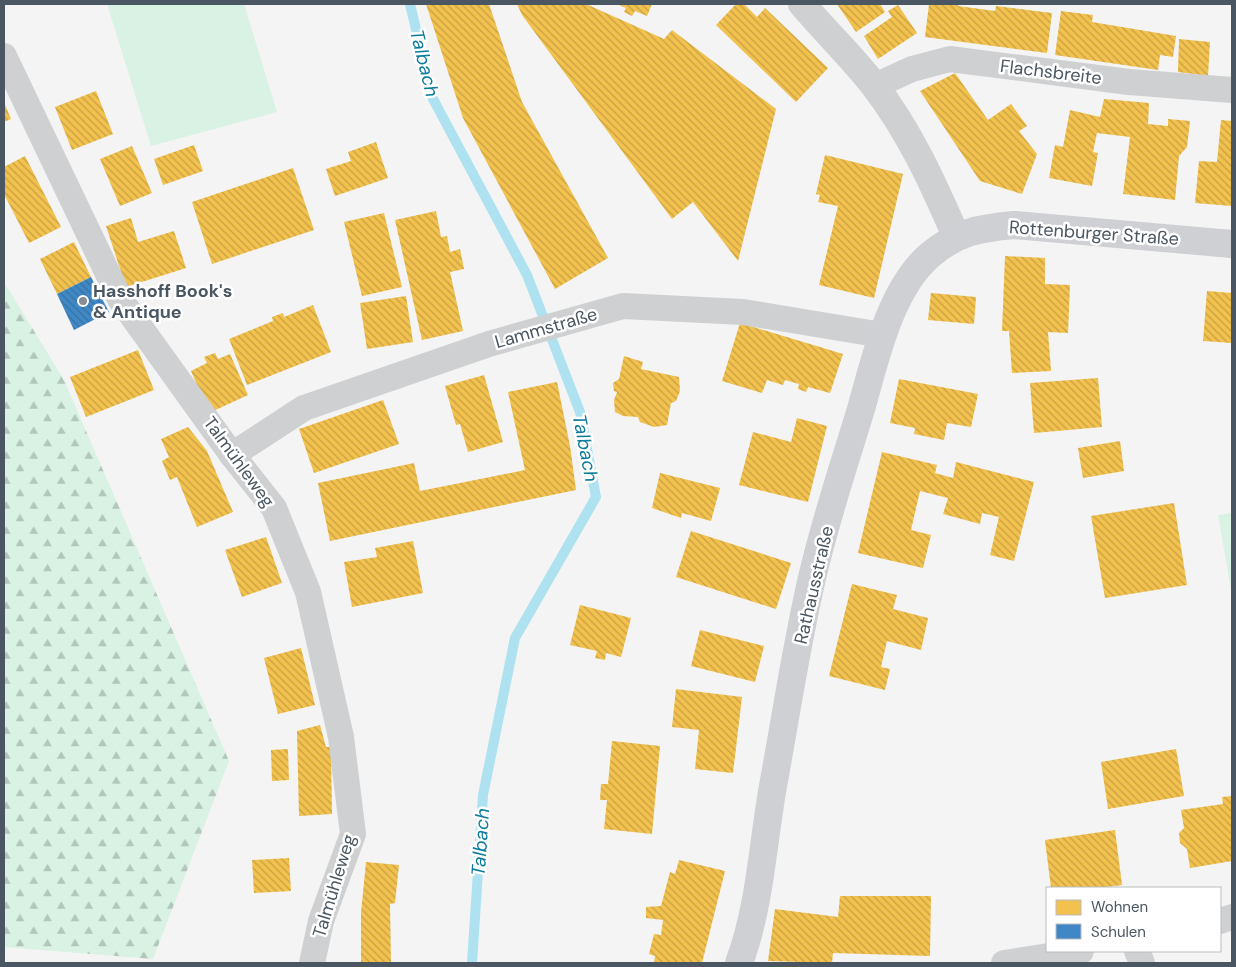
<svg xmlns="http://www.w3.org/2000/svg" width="1236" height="967" font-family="'DM Sans',sans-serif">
<defs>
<pattern id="forest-firs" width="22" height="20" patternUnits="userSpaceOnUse" patternTransform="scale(1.25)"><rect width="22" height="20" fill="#d9f2e3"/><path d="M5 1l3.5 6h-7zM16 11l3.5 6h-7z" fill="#b2c7bb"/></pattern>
<pattern id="homes-back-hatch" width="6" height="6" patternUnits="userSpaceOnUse" patternTransform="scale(1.25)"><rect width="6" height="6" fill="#f2c14e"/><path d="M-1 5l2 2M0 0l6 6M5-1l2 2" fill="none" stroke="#c6a044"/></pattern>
<pattern id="schools-back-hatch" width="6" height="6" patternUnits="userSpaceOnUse" patternTransform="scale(1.25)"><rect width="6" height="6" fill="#3f88c5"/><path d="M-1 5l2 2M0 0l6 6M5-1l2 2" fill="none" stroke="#3772a3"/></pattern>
</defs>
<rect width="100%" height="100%" fill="#f4f4f4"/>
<!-- grass -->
<g fill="#d9f2e3">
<path d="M107,4h137l33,108 -126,34z"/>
<path d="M1232,513v82l-14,-80z"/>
</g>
<!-- forest -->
<path fill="url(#forest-firs)" d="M4,282l60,98 165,381 -76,198 -149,-12z"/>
<!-- homes -->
<g fill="url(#homes-back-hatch)">
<path d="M426,4h63l33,98 86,156 -53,31 -92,-171z"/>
<path d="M517,4h69l78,35 8,-9 104,79 -38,152 -45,-59 -21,17 -150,-204z"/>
<path d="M617,4h35l-5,12 -12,-5 -3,5 -8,-4 2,-4z"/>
<path d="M736,4h8l13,13 8,-9 63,60 -32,34 -80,-77z"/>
<path d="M837,4h43l5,8 -29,20z"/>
<path d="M929,4h29v2l37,5 1,-5 56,7 -5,40 -122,-16z"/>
<path d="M898,5l19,28 -39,26 -14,-23 28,-19 -4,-6z"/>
<path d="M1061,11l32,4 -1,7 84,14 -3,21 -13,-2 -2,15 -103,-15z"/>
<path d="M1179,39l31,3 -2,34 -30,-4z"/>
<path d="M955,73l33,47 23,-16 16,22 -8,5 18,23 -15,40 -42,-13 -60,-90z"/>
<path d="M96,91l17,43 -41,16 -17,-43z"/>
<path d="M1104,99l45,4 -1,21 20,2v-7l22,2 -3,26 -8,9 -4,44 -52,-6 7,-57 -33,-4 -4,19 5,1 -6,33 -43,-8 6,-33 8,2 7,-37 30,7z"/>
<path d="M4,102l7,17 -7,3z"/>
<path d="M1221,120l11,1v85l-37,-3 4,-42 18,1z"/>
<path d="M376,142l12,36 -53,18 -9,-27 25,-8 -3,-9z"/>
<path d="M194,145l9,26 -40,14 -9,-26z"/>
<path d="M132,146l20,47 -32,13 -20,-47z"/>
<path d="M825,155l78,19 -29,124 -55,-13 19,-79 -20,-4 2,-7 -4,-1z"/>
<path d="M25,156l36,71 -32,16 -25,-49v-27z"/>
<path d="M293,168l21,62 -102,34 -20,-62z"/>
<path d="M436,211l5,26 6,-1 3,16 10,-3 4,20 -14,3 13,59 -41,9 -27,-120z"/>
<path d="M384,213l18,74 -40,9 -18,-74z"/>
<path d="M131,218l7,24 36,-11 12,37 -60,19 -20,-61z"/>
<path d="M74,242l17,35 -34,17 -17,-35z"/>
<path d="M1005,256l40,2v26l25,1 -2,48 -20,-1 3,39 -39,2 -3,-42h-7z"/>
<path d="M1207,291l25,2v50l-29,-2z"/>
<path d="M931,293l45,4 -2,27 -46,-4z"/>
<path d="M406,296l7,46 -46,7 -7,-46z"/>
<path d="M313,305l18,47 -84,33 -18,-46 44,-18 -1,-4 11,-4 1,4z"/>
<path d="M740,323l103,31 -13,39 -22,-6 -2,5 -8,-3 1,-5 -14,-4 -2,5 -16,-5 -5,13 -40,-12z"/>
<path d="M138,350l16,40 -68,27 -16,-40z"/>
<path d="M215,353l3,6 12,-5 18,41 -39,18 -18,-42 16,-8 -3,-6z"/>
<path d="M624,356l19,6 -2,7 38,8 1,14 -4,10 -5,2 -4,22 -13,2 -14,-5 -2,-5 -15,-1 -8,-4 -1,-12 3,-8 -3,-1 -1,-8 6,-4z"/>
<path d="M484,375l19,67 -35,10 -8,-28 -4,1 -11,-39z"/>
<path d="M1098,378l4,49 -68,6 -4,-50z"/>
<path d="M899,379l79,15 -7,33 -24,-4 -3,17 -30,-6 1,-6 -25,-5z"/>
<path d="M557,382l13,64 6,44 -246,51 -12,-58 96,-20 6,28 105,-21 -17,-78z"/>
<path d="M383,400l16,44 -85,29 -15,-44z"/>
<path d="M797,418l30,8 -19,76 -69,-17 14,-53 38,10z"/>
<path d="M188,427l19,24 26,61 -36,15 -20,-50 -7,3 -8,-19 7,-4 -8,-18z"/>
<path d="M1120,441l4,30 -41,7 -5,-30z"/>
<path d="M882,452l55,13 -2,8 18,5 3,-16 78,20 -20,79 -24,-6 9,-38 -17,-4 -2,11 -37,-10 5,-16 -28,-7 -9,39 20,5 -8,33 -65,-15z"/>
<path d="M660,473l60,15 -9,33 -29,-8 -1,5 -29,-10z"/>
<path d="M1174,503l13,82 -82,13 -14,-82z"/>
<path d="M691,531l100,32 -15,46 -100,-32z"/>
<path d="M266,537l16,46 -40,14 -17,-47z"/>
<path d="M413,541l10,52 -71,14 -8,-45 33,-5 -2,-9z"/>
<path d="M852,584l45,11 -4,14 35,9 -7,32 -34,-9 -6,26 9,2 -5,21 -56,-14z"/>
<path d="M580,605l51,13 -10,39 -15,-4 -1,7 -10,-2 2,-7 -27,-6z"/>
<path d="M700,630l64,16 -9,36 -64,-16z"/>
<path d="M301,648l14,57 -37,9 -14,-56z"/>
<path d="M676,689l66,8 -9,76 -38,-4 4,-39 -27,-3z"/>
<path d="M320,725l6,22h5l1,67 -33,2 -2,-85z"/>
<path d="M612,741l48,5 -8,88 -48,-5 3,-29h-7l1,-16h7z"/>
<path d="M288,749l1,31 -17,1 -1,-31z"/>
<path d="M1176,749l8,47 -76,13 -7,-47z"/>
<path d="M1232,796v65l-42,7 -3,-19 -7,-6 -1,-10 5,-5 -3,-18 42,-6 -1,-7z"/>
<path d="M1115,830l7,55 -23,3h-48l-6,-48z"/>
<path d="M289,858l2,33 -37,2 -2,-33z"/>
<path d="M679,860l46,11 -23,92h-48l1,-7 -6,-2 5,-20 7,1 2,-15 -17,-2v-11l15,-1 9,-34 5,2z"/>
<path d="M366,862l33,3 -4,38 -5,1 1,59h-30v-50z"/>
<path d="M840,896h91l-1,60 -97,-3 -1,10 -64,-2 7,-52 63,8z"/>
</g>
<!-- schools -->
<path fill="url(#schools-back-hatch)" d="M91,277l18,35 -35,18 -17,-36z"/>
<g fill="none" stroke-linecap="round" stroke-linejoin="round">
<!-- stream -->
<path stroke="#aee2f0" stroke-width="10" d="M410,4l22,93 95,178 53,137 16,85 -81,141 -32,157 -11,168"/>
<!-- minor -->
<g stroke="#ced0d2" stroke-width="26">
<path d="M4,56l116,243 112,156 42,53 34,84 33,145 12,97 -32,87 -9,42"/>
<path d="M875,86l37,-17 38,-10 179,23 103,8"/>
<path d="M232,455l72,-47 185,-64 134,-38 120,6 139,23"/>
<path d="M1220,921l12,-4"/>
<path d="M1137,951l5,12"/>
<path d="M1004,963l77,-12"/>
</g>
<!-- tertiary -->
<path stroke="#ced0d2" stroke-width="28" d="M802,4c23,27 49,52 71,80 36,46 60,99 83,152"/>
<!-- secondary -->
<path stroke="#ced0d4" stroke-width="28" d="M739,963c22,-58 24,-127 36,-188 12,-66 22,-133 37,-197 13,-57 32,-113 49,-169 14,-49 29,-120 69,-154 27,-23 50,-27 84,-30l218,19"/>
</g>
<!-- markers -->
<circle fill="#868d94" stroke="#fff" stroke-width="2" cx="83" cy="301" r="5"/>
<g text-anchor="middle" stroke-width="5" stroke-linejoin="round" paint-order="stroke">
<!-- street labels -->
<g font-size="18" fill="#4a5661" stroke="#fff">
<text transform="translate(1051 72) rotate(7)" y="6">Flachsbreite</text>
<text transform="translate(1094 233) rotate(4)" y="6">Rottenburger Straße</text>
<text transform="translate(546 328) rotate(-16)" y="6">Lammstraße</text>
<text transform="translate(239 462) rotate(54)" y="6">Talmühleweg</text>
<text transform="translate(814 585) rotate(-77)" y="6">Rathausstraße</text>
<text transform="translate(334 886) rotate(-73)" y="6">Talmühleweg</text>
</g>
<!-- poi labels -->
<g font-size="18" font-weight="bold" fill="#4a5661" stroke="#fff" text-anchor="start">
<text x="93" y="297">Hasshoff Book's<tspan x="93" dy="21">&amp; Antique</tspan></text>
</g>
<!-- water labels -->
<g font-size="19" font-style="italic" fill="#0c7c9b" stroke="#fff">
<text transform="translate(425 63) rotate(76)" y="7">Talbach</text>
<text transform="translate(586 448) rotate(79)" y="7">Talbach</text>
<text transform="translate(480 842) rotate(-86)" y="7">Talbach</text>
</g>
</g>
<!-- border -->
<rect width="1236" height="967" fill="none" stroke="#4a5661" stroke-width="10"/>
<!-- legend -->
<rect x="1046" y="887" width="175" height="65" fill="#ffffff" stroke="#b7bbc0"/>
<rect x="1056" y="900" width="25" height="15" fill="#f2c14e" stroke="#b7bbc0"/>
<text x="1091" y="912" font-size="15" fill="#4a5661">Wohnen</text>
<rect x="1056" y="924" width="25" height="15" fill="#3f88c5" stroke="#b7bbc0"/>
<text x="1091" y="937" font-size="15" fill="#4a5661">Schulen</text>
</svg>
